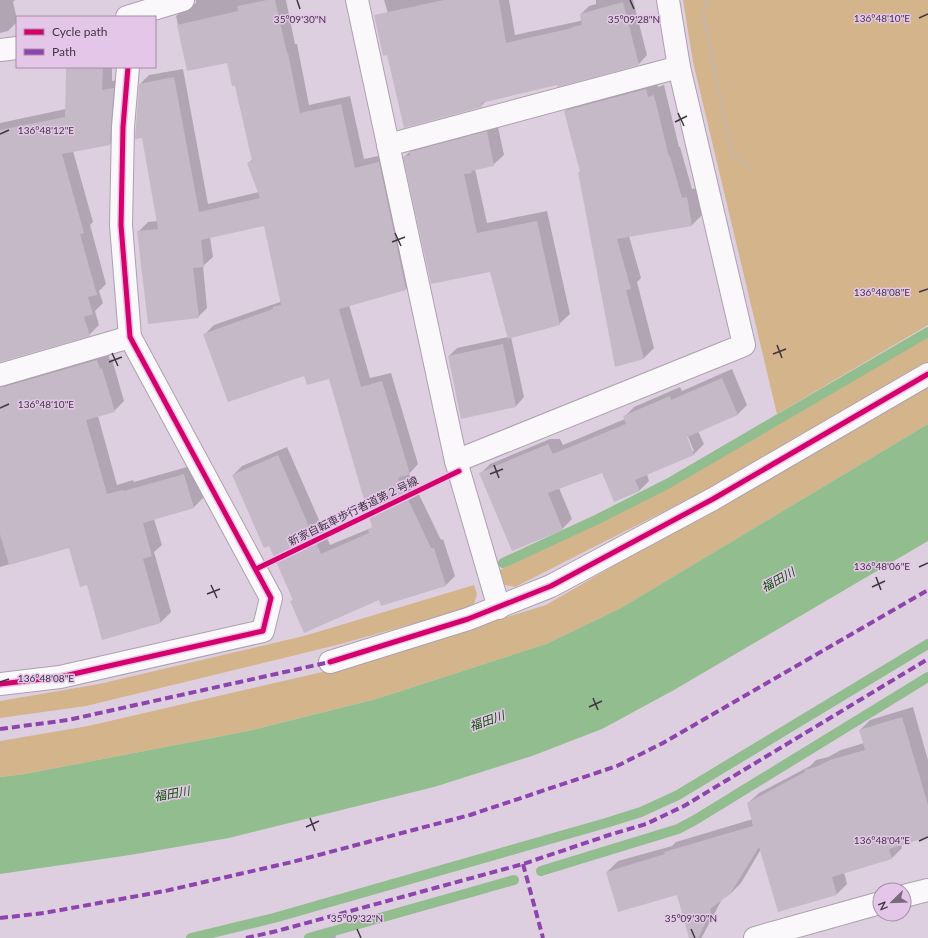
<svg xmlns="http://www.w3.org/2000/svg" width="928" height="938" font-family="Lato,'Noto Sans JP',sans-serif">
<rect width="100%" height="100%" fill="#decfe0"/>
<!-- green -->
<g fill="#d4b48a">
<path d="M683,0h245v325l-151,89 -84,-352z"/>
<path d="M928,336v27l-196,114 -217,110 -10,-2 -5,-15 170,-83z"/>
<path d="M928,383v41l-307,184 -75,36 -170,55 -128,32 -223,43 -25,3v-36l88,-15 256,-59 202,-62z"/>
<path d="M474,585l3,9 -4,13 -136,38 -251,61 -86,12v-17l99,-17 205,-48z"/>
</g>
<!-- water -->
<path fill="#92be8f" d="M928,424v117l-254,149 -72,39 -70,27 -98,31 -205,51 -99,17 -130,19v-97l25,-3 223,-43 128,-32 170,-55 75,-36z"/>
<!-- shadow -->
<g fill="#0003" fill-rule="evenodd">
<path d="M0,0h15l-2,2 4,17v3l-9,9 -8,2z"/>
<path d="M196,0h90l9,44h2l12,61 41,-9 14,63 24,-5 27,126 -9,9 -57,16 21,73 21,-5 27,91 -9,10 32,66 2,-1 12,37 -10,10 -65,13 -87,1 -23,-56 -37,-69 9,-9 45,-19 43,98 41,-17 2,-2 -43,-149 -25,-3 -100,-40 9,-9 66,-23 1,-2 -16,-75 -55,12 3,20 -10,9 4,42 -9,9 -59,-86 9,-9 10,-1 -18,-137 9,-9 34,-6 25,135 51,-12 -11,-29 5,-4 -18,-75 -7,-23 -40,9 -12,-54 9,-9 11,-4z"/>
<path d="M384,0h125l6,35 65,-14 2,-2 -1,-5 8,-8 7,-2v-4h37l14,55 -8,9 -81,21v-1l-71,16 -6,6 -82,-56z"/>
<path d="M67,67h45v14l11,-2 -3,54 -10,11 -37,7 20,71 -3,3 16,59 -7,7 4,12 -8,8 4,14 -10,10 -89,26v-238l66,-14z"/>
<path d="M656,79l2,8 6,-2 15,62h1l12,42 5,-1 5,27 -10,10 -63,11 12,42 -4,4 17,66 -10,10 -28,7 -37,-192 2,-2 -16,-60 10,-10z"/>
<path d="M497,122l7,33 -11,10 -18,4 12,54 60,-12 23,103 -11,10 -48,13 13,60 -8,9 -67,-50 8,-8 51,-11 -17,-66 -87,-114 11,-10z"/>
<path d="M107,350l3,10 2,-1 12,42 -10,10 -16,5 19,69 16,-5 1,2 60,-17 10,32 -11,11 -39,11 8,26 -8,7 17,60 -10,10 -58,16 -15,-55 -19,-36 -69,20v-195z"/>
<path d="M732,369l15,36 -10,10 -39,16 6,13 -10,10 -47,20 2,7 -10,10 -36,-19 -44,16 13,31 -10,10 -82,-55 10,-10 60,-25h10l3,6 62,-26 -1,-2 10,-10 46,-20 2,4zM686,432l8,19h-3l-7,-18z"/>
<path d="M913,707l15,53v76l-27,8 1,4 -10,10 -48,14 3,12 -10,10 -76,-45 -20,34 -11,11 -9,6v1l-19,36 -1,1h-11l-13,-44 -70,-22 11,-11 54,-15 4,-4 77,-23 -5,-16 11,-10 51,-27 6,-6 12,-3 13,-7 23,-7 -4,-13 10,-10z"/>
<path d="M335,935l1,3h-10z"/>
</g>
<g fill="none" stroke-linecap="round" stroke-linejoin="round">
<!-- stream -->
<g stroke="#92be8f" stroke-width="10">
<path d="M503,563l95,-44 71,-36 259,-151"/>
<path d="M541,871l137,-42 17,-9 233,-143"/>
<path d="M191,938l83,-20 332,-95 35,-11 37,-17 250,-151"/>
<path d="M309,938l205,-58"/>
</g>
</g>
<!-- building -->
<g fill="#c6b9c7">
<path d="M267,0h8l12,53h1l12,60 41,-9 14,64 24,-6 27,128 -67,19 22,78 21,-6 28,93 -12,4 33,70h3l12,38 -65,20 -2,-6 -75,33 -14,-32 3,-1 -24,-54 -5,2 -32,-73 46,-20 43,99 48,-21 -1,-3 4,-3 -43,-148 -22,6 -3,-9 -76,26 -25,-68 70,-25v-2l8,-2 -17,-79 -63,14 3,27 -11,1 6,50 -51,6 -11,-93 21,-2 -16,-91 -7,1 4,-55 35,-7 25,135 61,-14 -13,-35 5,-2 -17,-75h-3l-5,-23 -40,8 -10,-46 61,-14 -1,-5z"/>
<path d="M444,0h55l7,43 66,-15v-1l10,-2 -2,-11 43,-12 16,63 -81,22 -1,-2 -76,18 1,4 -78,21 -17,-73 -4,1 -9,-41z"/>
<path d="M66,67h37l-1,23 12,-2 -3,38 -1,19 -48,9 22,79 -4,1 17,61 -9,2 5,17 -9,3 6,19 -90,26v-232l65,-13z"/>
<path d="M646,89l2,8 6,-2 15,62 1,-1 12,42 5,-1 5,29 -75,13 14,50 -5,1 18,69 -29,8 -37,-195h2l-16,-61z"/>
<path d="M487,131l7,35 -23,5 1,2 -8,1 13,59 60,-12 23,104 -52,14 -18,-67 -59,12 -28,-127 7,-2 -1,-3z"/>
<path d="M503,344l13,63 -55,12 -13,-63z"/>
<path d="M97,360l3,9 2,-1 13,44 -29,8 21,74 16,-4 1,1 60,-17 10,34 -51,15 9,33 -9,3 18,64 -59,17 -15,-55 -7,2 -11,-39 -60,17 -9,-31v-147h4z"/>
<path d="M722,378l16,37 -51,22 7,18 -59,25 5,11 -26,11 -12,-29 -54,20 15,37 -51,21 -33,-78 69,-29 5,10 73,-30 -3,-8 47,-20 1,4z"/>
<path d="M902,717l26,88v32l-39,12 3,10 -60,18 5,18 -59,17 -19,-65 -29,47 -20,15 1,3 -13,26h-9l-12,-43 -59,17 -12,-40 59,-18 -1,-2 89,-26 -6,-23 58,-31 -1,-2 12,-3 14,-7 35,-10 -6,-20z"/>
</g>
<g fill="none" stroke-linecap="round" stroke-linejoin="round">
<defs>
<g id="street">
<path d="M357,0l99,461 43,147"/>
<path d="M127,17l56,-17"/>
<path d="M0,50l17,-2"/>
<path d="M388,145l291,-78"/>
<path d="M0,375l130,-38"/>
<path d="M456,461l288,-116 -65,-278 -11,-67"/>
<path d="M330,662l138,-43 83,-33 162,-87 215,-125"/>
<path d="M0,684l60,-7 203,-46 8,-33 -141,-261 -9,-112 2,-98 5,-60"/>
</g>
<g id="secondary">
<path d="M904,896l24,-6"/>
<path d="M755,938l125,-35"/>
</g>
</defs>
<!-- street casing -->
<use href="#street" stroke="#aca1ae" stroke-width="24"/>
<!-- secondary casing -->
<use href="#secondary" stroke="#aca1ae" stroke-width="24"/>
<!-- path -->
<g stroke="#bdb7be" stroke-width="2.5" stroke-dasharray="3 3" stroke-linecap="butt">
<path d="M709,0l-6,13 29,141 19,14"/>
<path d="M281,557l153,-73"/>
</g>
<!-- street -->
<use href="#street" stroke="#faf8fa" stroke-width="22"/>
<!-- secondary -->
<use href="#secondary" stroke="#faf8fa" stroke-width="22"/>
<!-- quiet -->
<g stroke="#8e44ad" stroke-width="4" stroke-dasharray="8 4" stroke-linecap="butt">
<path d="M0,729l68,-9 262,-58"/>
<path d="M523,864l20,74"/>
<path d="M0,918l44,-5 121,-22 127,-29 178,-47 147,-49 46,-23 265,-153"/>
<path d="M246,938l31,-7 246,-67 86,-29 37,-11 38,-18 244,-147"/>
</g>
<defs>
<g id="cycleway">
<path d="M256,569l203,-98"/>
<path d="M330,662l138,-43 83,-33 162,-87 215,-125"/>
<path d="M0,684l60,-7 203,-46 8,-33 -141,-261 -9,-112 2,-98 5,-60"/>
</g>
</defs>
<!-- cycleway casing -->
<use href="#cycleway" stroke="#e4c7e8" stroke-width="8"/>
<!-- cycleway -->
<use href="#cycleway" stroke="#d6006c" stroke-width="5"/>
</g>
<!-- ticks -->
<path fill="none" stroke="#413543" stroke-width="1.5" d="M297,0l3,9M630,0l4,9M919,18l9,-4M678,113l6,13M675,122l12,-6M0,134l9,-4M395,233l6,13M392,242l13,-5M919,292l9,-3M777,345l5,13M112,353l6,13M773,354l13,-5M109,362l13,-5M0,408l9,-4M494,465l5,13M490,474l13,-5M919,567l9,-4M876,577l5,13M211,585l6,13M872,587l13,-6M207,594l13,-5M0,682l9,-3M593,698l5,12M589,707l13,-6M310,818l5,13M306,827l13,-6M919,841l9,-4M357,929l4,9M691,929l4,9"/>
<g text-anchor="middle" stroke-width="3" stroke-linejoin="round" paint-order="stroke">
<!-- street labels -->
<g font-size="11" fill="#413543" stroke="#e4c7e8">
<text transform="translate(353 511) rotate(-26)" y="4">新家自転車歩行者道第２号線</text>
</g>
<!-- water labels -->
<g font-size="12" font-style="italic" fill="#095205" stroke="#e4c7e8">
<text transform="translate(778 580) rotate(-29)" y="4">福田川</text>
<text transform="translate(487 721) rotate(-19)" y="4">福田川</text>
<text transform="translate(172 794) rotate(-10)" y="4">福田川</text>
</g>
</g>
<g font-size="10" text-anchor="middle" fill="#413543" stroke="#e4c7e8" stroke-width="3" stroke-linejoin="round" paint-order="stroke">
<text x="882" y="22">136°48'10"E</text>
<text x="300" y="23">35°09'30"N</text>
<text x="634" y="23">35°09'28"N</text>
<text x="46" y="134">136°48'12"E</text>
<text x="882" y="296">136°48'08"E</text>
<text x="46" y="408">136°48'10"E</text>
<text x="882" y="570">136°48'06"E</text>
<text x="46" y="682">136°48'08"E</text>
<text x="882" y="844">136°48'04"E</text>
<text x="357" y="922">35°09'32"N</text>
<text x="691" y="922">35°09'30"N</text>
</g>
<!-- legend -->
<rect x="16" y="16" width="140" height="52" fill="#e4c7e8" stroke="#a38da6"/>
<rect x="24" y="29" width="20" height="6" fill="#d6006c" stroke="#a38da6"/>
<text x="52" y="36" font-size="12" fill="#413543">Cycle path</text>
<rect x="24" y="49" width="20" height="6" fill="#8e44ad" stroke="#a38da6"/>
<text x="52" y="56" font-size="12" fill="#413543">Path</text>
<!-- north arrow -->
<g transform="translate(892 902) rotate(247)"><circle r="19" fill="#e4c7e8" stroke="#a38da6"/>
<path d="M0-3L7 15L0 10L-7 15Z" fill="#786b7a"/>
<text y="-6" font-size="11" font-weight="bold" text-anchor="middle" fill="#413543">N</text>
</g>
</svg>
